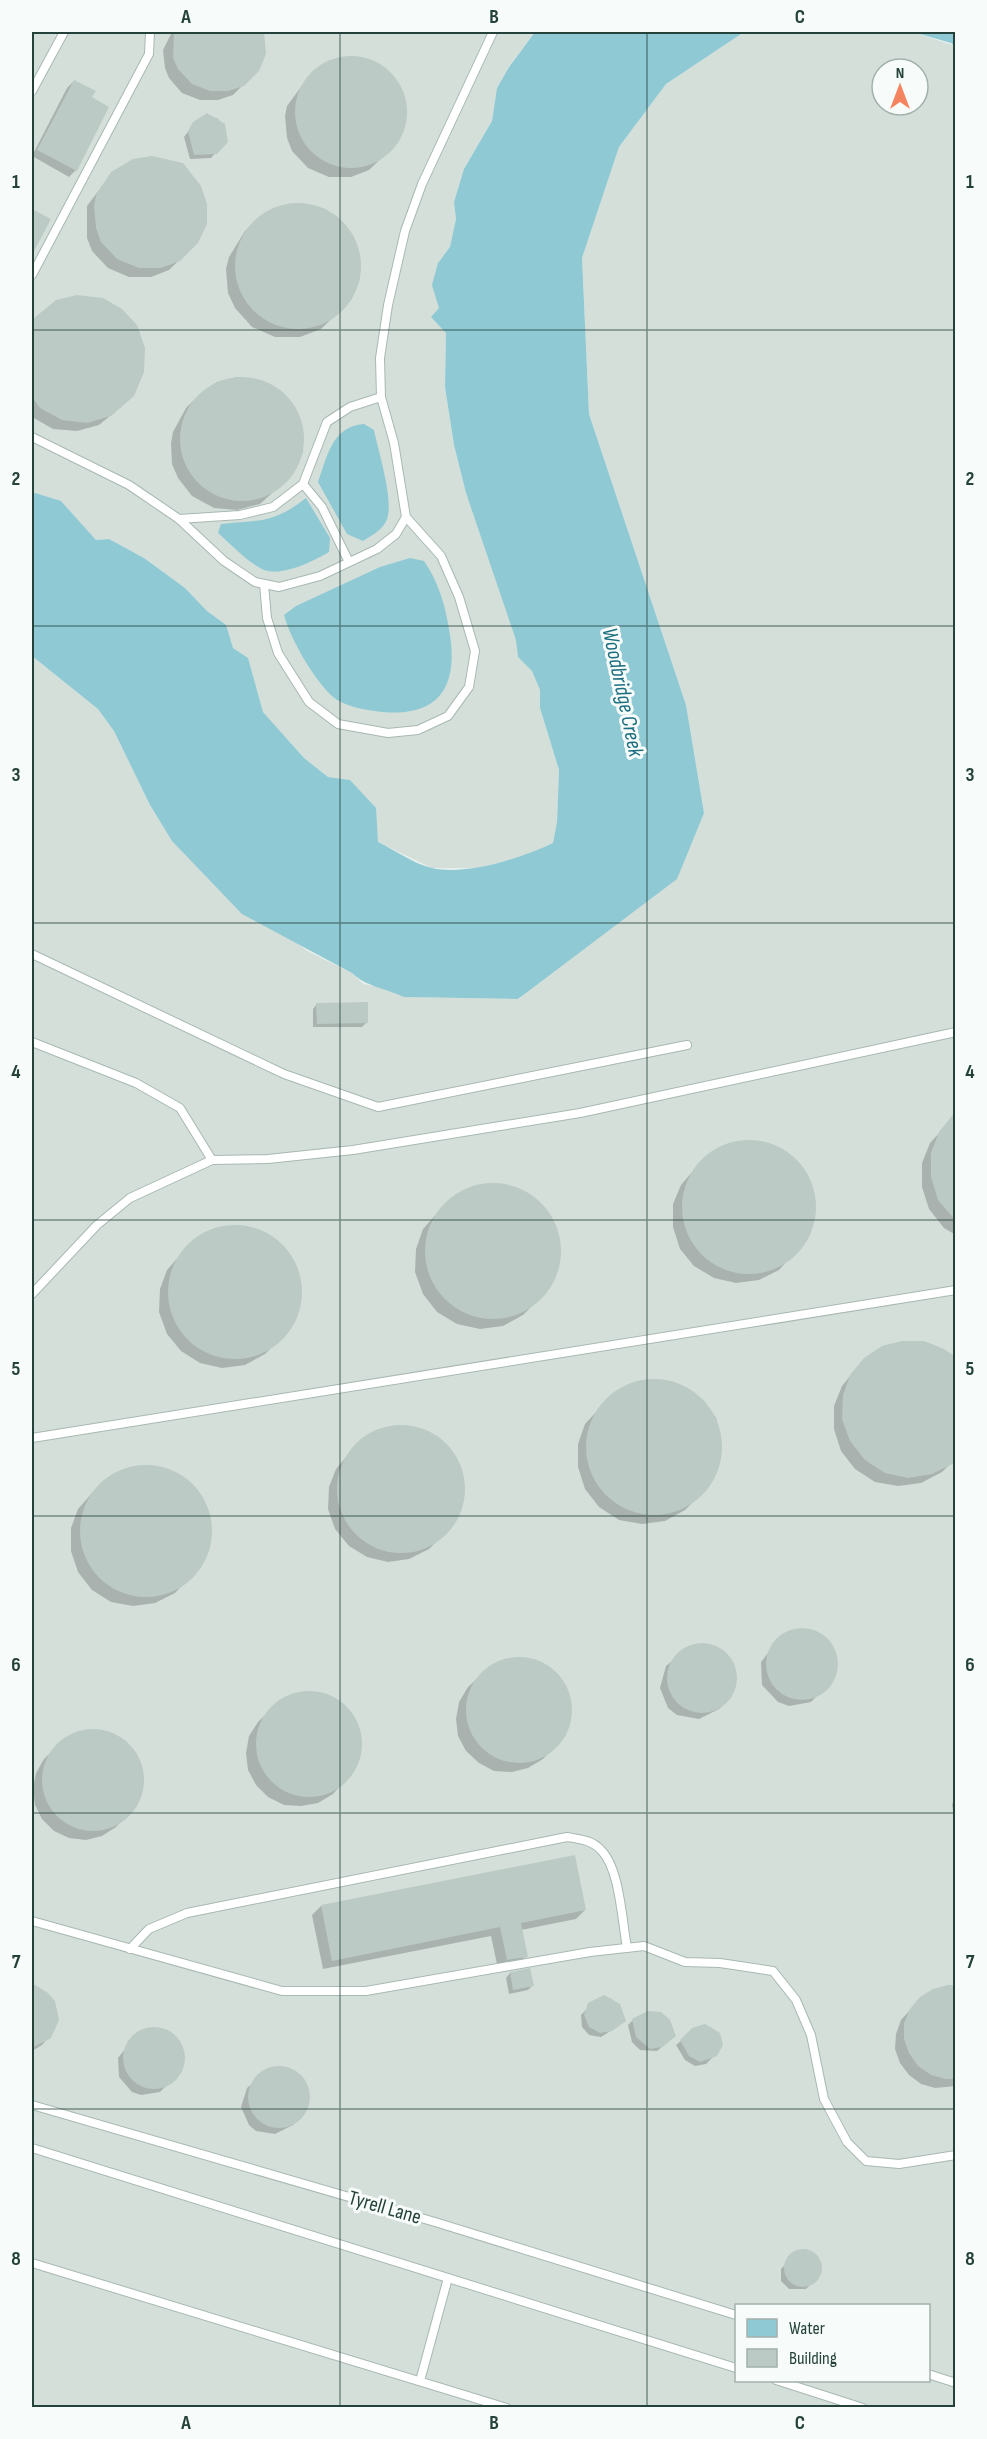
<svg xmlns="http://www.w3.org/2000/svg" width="987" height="2439" font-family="'Sofia Sans Condensed',sans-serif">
<rect width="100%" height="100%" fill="#e6efeb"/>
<!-- built -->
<g fill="#d4dfda" fill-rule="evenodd">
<path d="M34,32h501l-26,34 -12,22 -5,33 -28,48 -10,33 2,17 -6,29 -12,15 1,45 7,25 -1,54 9,58 12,48 51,147 1,17 14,14 8,19v18l19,62 -2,52 -4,21 -24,12 -51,13h-46l-54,-26 -3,-34 -25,-28 -22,-3 -24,-19 -41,-46 -15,-53 -15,-11 -8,-23 -18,-14 -22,-23 -41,-30 -35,-19 -13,1 -35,-39 -29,-9v-456z"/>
<path d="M744,32h169l42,14v2361h-923v-1751l66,53 16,22 36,74 22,36 135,110 45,22 11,11 26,5 15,8 115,2 185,-186 -18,-108 -97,-291 -7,-156 37,-111 47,-63zM882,69h36v36h-36zM736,2306h192v74h-192z"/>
</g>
<!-- water -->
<g fill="#8ec9d4">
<path d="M535,32h209l-78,52 -47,63 -37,111 7,156 97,291 18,108 -27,66 -159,120 -114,-2c-19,-9 -37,-10 -52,-24l-110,-59 -70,-73 -22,-36 -36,-74 -16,-22 -66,-53v-164l29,9 35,39 13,-1 35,19 41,30 22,23 19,14 7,23 15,10 15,54 41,46 24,19 22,3 26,28 2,34c17,8 36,22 54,26 35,8 89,-10 121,-25l4,-21 2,-52 -19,-62v-18l-8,-19 -14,-14 -2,-17 -50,-147 -12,-48 -9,-58 1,-54 -15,-16 8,-9 -7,-23 6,-22 12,-16 6,-28 -2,-17 10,-33 28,-48 5,-33 12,-21z"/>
<path d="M913,32h42v14l-4,-3z"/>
<path d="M364,424l10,6c4,21 20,69 13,89 -3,10 -16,17 -24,22l-16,-7 -29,-52c9,-25 14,-56 46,-58z"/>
<path d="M306,498l24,40 -1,14c-15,9 -49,26 -67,17 -16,-8 -31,-25 -44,-36l3,-9c38,-4 52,0 85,-26z"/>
<path d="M410,558l14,3c14,20 21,43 25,68 11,59 -11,91 -74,82 -14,-2 -32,-5 -43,-15 -19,-18 -41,-56 -48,-81l12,-9 84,-39z"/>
</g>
<!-- shadow -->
<g fill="#0003">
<path d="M172,32h91l2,22 -7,16 -25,25 -15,5h-18l-18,-7 -13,-15 -4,-10 -2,-18z"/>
<path d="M352,57l22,5 15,10 11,14 6,18 -1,19 -8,20 -28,27 -18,7h-22l-21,-9 -16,-17 -5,-13 -2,-22 2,-10 25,-34 21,-12z"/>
<path d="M74,81l16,17 -14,72 -7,7 -37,-21 35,-68z"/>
<path d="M208,115l10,4 8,12v10l-15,17 -21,1 -6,-22 10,-13z"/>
<path d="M112,173l85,70 -28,27 -18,7h-22l-21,-9 -16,-17 -5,-13v-32z"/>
<path d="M301,204l24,5 16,12 12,15 7,20v22l-9,22 -30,29 -21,8h-25l-23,-10 -17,-19 -7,-15 -2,-24 3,-12 16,-26 10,-10 24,-14z"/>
<path d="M32,211l17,9 -17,32z"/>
<path d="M56,301l66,105 -23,19 -22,6 -24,-2 -21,-12v-97z"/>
<path d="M238,377l25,4 18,10 14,16 8,22v23l-11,23 -32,29 -23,6 -23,-2 -22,-12 -14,-18 -6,-14 -1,-21 2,-11 13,-24 10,-10 21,-16z"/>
<path d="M317,1004l50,18 -5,5h-49v-18z"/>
<path d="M32,1114l1,10 -1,12z"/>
<path d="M956,1115v120l-12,-7 -15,-19 -7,-22v-24l8,-20z"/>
<path d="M741,1141l21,1 19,7 16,13 12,17 6,20 -1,22 -9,21 -16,17 -10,11 -20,10 -23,3 -22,-5 -20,-12 -14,-17 -7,-22v-23l8,-19 23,-27 17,-11z"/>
<path d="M484,1185h21l20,8 17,12 12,18 5,20 -1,23 -9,21 -16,18 -10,10 -20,11 -23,3 -23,-5 -20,-12 -14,-18 -8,-22 1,-23 7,-20 24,-27 17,-12z"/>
<path d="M227,1227h21l19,8 16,12 12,17 5,20 -1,23 -8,20 -16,17 -10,10 -20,11 -23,3 -22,-5 -19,-12 -14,-17 -8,-22 1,-23 7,-19 23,-26 17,-11z"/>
<path d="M855,1370l101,88 -14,14 -21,11 -23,3 -23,-4 -20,-13 -14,-18 -7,-22v-23l8,-20z"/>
<path d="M646,1380l21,1 20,7 17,13 12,17 5,21 -1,23 -9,21 -16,17 -10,10 -20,11 -23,3 -23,-4 -20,-13 -14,-18 -7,-22v-23l7,-20 24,-26 17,-12z"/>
<path d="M393,1427h20l18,7 16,12 11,16 5,19 -1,22 -8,20 -15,16 -10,10 -20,10 -21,3 -21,-5 -18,-11 -14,-17 -7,-20 1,-22 7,-18 22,-26 16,-11z"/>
<path d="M138,1466l20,1 20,7 16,12 11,17 6,20 -1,22 -9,21 -26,27 -20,10 -22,3 -22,-4 -19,-12 -14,-18 -7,-21v-23l7,-19 23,-26 17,-11z"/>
<path d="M804,1629l11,2 17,15 4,10 -2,22 -23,24 -22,4 -11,-4 -16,-17 -1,-23 21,-26z"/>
<path d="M692,1645l22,1 10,5 11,19 -2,22 -7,9 -7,8 -20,10 -22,-4 -9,-7 -8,-20 6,-22z"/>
<path d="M524,1658l17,4 14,10 11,14 5,16v17l-6,17 -22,23 -15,9 -16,4 -18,-1 -15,-8 -13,-12 -8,-15 -2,-17 3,-17 9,-15 23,-21 16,-7z"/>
<path d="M314,1692l16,5 15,9 10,14 5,16v18l-6,16 -21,24 -15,9 -17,3 -17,-1 -16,-8 -12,-12 -8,-15 -2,-17 3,-17 9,-14 23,-22 16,-7z"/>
<path d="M98,1730l16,4 14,10 9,13 6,16 -1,16 -5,15 -21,23 -14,9 -16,4 -17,-2 -15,-7 -12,-12 -7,-14 -2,-16 3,-16 8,-14 23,-22 15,-6z"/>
<path d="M956,1791v33l-4,-19z"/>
<path d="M321,1906l264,4 -9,9 -55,11 5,26 -9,9 -19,4 -7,-33 -168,33 -11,-54z"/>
<path d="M529,1970l3,16 -4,4 -19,4 -3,-16 4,-5z"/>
<path d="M956,1987v99l-21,2 -14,-4 -12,-9 -9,-12 -5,-14 1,-15 5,-14 20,-22z"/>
<path d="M32,1989l15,5 10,16 -2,19 -13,16 -10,6z"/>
<path d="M598,1998h12l9,7 1,20 -19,12 -12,-2 -7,-8 -1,-12z"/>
<path d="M632,2021l38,19 -13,11 -17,-1 -8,-8 -4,-17z"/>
<path d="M699,2026l11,1 9,7v17l-13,13 -11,2 -10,-6 -9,-15z"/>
<path d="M156,2028l18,8 6,7 4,18 -3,10 -21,21 -19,3 -9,-3 -13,-15 -1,-19 19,-24z"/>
<path d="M270,2069h20l8,5 10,17v9l-8,18 -7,7 -18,9 -19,-3 -7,-6 -8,-18 6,-19z"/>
<path d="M798,2251l11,1 9,7 1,17 -13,13h-17l-8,-8v-12z"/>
</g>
<!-- building -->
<g fill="#bbcac4">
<path d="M174,32h90l2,22 -7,17 -15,15 -16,5h-18l-18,-7 -14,-15 -5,-11z"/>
<circle cx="351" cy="112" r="56"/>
<path d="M74,80l22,11 -4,6 17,10 -32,64 -40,-21z"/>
<path d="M207,113l18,11 3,18 -11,12 -23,1 -6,-24 5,-9z"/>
<path d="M152,156l31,7 18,23 6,18v20l-9,19 -18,18 -19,7h-22l-22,-9 -16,-17 -5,-14 -2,-22 2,-11 15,-23 22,-13z"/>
<circle cx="298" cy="266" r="63"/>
<path d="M32,209l19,10 -19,36z"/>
<path d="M77,295l26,3 19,11 15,16 8,23 -1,24 -10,24 -23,20 -24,7 -25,-3 -22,-12 -8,-11v-77l24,-20z"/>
<circle cx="242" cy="439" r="62"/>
<path d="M368,1002v21l-51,1 -1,-21z"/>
<path d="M956,1111v110l-18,-21 -7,-23v-24l8,-21z"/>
<circle cx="749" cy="1207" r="67"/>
<circle cx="493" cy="1251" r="68"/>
<circle cx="235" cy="1292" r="67"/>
<path d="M902,1341h22l20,8 12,8v105l-24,12 -24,4 -23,-5 -20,-13 -15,-19 -8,-22 1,-24 7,-20 14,-17 18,-12z"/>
<circle cx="654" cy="1447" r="68"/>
<circle cx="401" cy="1489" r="64"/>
<circle cx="146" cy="1531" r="66"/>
<circle cx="802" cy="1664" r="36"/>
<circle cx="702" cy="1678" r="35"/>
<circle cx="519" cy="1710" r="53"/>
<circle cx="309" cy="1744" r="53"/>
<circle cx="93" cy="1780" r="51"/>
<path d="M575,1855l11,55 -65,13 7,34 -21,3 -7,-33 -168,34 -11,-56z"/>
<path d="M530,1968l4,18 -21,4 -3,-18z"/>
<path d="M32,1983l16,10 7,8 4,19 -8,18 -19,10z"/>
<path d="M948,1985h8v94h-10l-15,-4 -13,-9 -9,-13 -5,-14v-16l6,-14 10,-12 13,-8z"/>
<path d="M604,1995l16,9 6,17 -14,10 -12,2 -11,-6 -5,-12 4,-12z"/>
<path d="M648,2011l13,1 9,8 6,16 -14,11 -12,2 -14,-12 -4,-18z"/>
<path d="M705,2024l15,9 3,12 -6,11 -17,6 -11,-6 -9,-16 12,-12z"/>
<circle cx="154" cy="2058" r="31"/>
<circle cx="279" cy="2097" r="31"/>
<circle cx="803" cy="2268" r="19"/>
</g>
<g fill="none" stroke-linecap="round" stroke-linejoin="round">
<defs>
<g id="lane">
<path d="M32,91l32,-59"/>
<path d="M32,275l117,-221 1,-22"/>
<path d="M32,437l97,48 50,34 45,42 31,21 24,5 41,-11 57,-27 19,-15 10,-17 -12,-74 -13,-46 -1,-39 8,-53 17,-74 17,-47 71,-152"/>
<path d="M303,484l19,23 27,55"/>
<path d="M179,519l61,-4 33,-8 30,-23 24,-62 23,-15 31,-10"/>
<path d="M264,584l3,34 11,35 31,49 29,22 50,9 30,-3 30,-14 21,-29 6,-36 -16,-54 -18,-41 -35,-39"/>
<path d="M32,954l252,120 94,33 309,-62"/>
<path d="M32,1042l104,41 44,25 32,52"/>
<path d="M32,1294l65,-69 33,-27 82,-38 56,-1 85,-9 227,-37 376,-81"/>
<path d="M32,1438l924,-148"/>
<path d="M32,1921l250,70h84l224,-39 54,-6 41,16 35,1 53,8 23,29 15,35 13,64 23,43 19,19 33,3 57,-9"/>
<path d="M130,1949l19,-20 38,-16 380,-76c12,2 25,3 34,13 19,19 21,71 26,98"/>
<path d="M32,2105l403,117 301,93"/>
<path d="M32,2148l704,220"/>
<path d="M32,2263l475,145"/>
<path d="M928,2374l28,9"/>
<path d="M776,2380l87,28"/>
<path d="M420,2381l28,-103"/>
</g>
</defs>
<!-- lane casing -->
<use href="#lane" stroke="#a8b8b2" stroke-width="10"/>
<!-- lane -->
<use href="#lane" stroke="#fff" stroke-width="8"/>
</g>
<!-- grid -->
<path fill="none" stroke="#24423a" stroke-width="1.5" stroke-opacity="0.55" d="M340,32v2376M647,32v2376M32,330h924M32,626h924M32,923h924M32,1220h924M32,1516h924M32,1813h924M32,2109h924"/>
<g text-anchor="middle" stroke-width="6" stroke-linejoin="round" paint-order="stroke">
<!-- street labels -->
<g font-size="21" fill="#24423a" stroke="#f7fbf9">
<text transform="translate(385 2207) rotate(16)" y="7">Tyrell Lane</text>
</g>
<!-- water labels -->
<g font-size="22" font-style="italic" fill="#1c6f80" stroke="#f7fbf9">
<text transform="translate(624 692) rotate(78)" y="8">Woodbridge Creek</text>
</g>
</g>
<!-- border -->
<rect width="987" height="2439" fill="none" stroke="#f7fbf9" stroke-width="66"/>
<!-- legend -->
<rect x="735" y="2304" width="195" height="78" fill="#f7fbf9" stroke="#a3b1ad" stroke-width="1.5"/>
<rect x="747" y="2319" width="30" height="18" fill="#8ec9d4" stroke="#a3b1ad" stroke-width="1.5"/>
<text x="789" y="2334" font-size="18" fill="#24423a">Water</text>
<rect x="747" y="2349" width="30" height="18" fill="#bbcac4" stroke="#a3b1ad" stroke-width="1.5"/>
<text x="789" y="2364" font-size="18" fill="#24423a">Building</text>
<!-- north arrow -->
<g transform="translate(900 87)"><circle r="28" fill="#f7fbf9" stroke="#a3b1ad" stroke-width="1.5"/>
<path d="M0-4.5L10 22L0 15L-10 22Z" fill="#f4845f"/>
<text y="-9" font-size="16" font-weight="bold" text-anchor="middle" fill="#24423a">N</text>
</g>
<rect x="33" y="33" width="921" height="2373" fill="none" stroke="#24423a" stroke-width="2"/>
<g font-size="20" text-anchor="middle" font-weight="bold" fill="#24423a">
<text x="186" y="23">A</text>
<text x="494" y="23">B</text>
<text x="800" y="23">C</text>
<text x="16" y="188">1</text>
<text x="970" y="188">1</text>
<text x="16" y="485">2</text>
<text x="970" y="485">2</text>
<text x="16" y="781">3</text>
<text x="970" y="781">3</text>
<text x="16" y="1078">4</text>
<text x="970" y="1078">4</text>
<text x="16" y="1375">5</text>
<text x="970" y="1375">5</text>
<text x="16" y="1671">6</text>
<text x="970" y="1671">6</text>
<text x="16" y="1968">7</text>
<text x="970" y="1968">7</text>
<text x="16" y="2265">8</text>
<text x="970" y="2265">8</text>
<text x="186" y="2429">A</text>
<text x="494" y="2429">B</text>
<text x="800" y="2429">C</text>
</g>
</svg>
